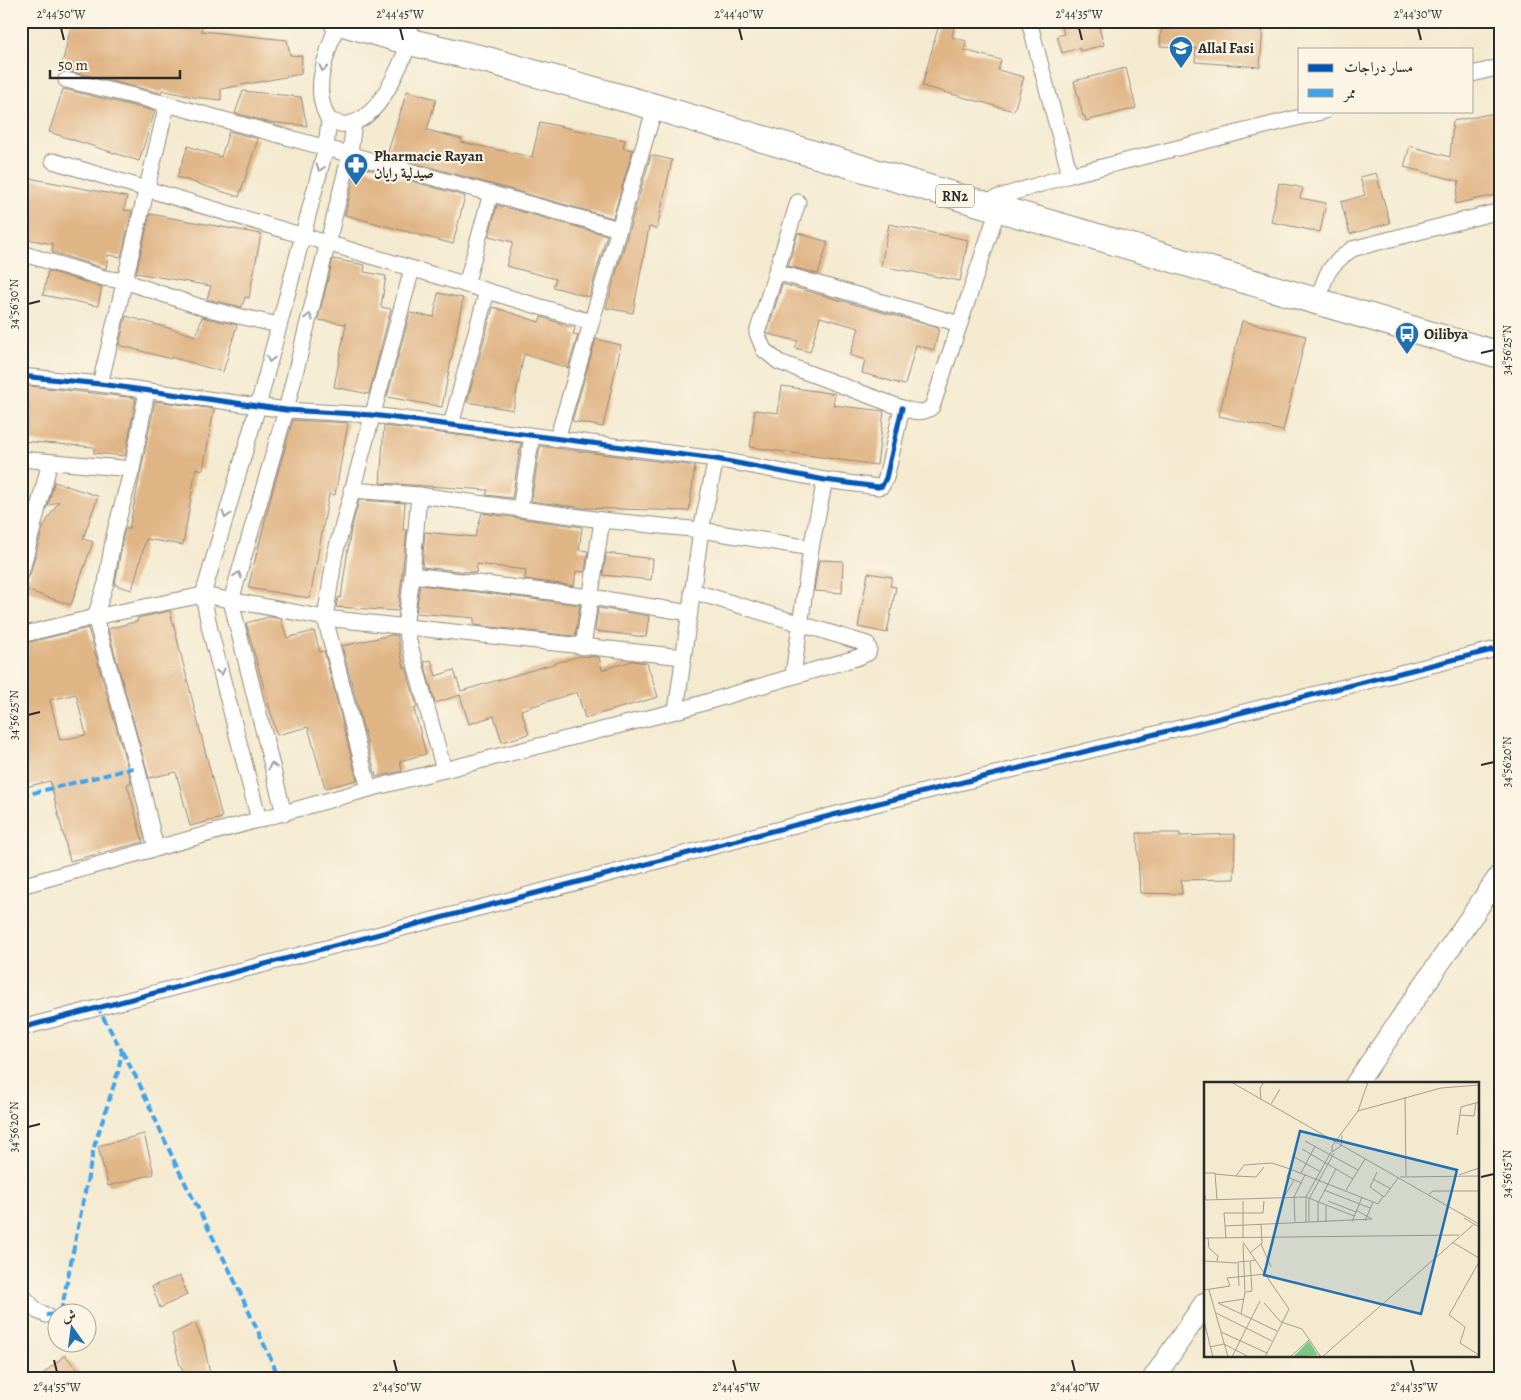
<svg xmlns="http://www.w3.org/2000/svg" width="1521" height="1400" font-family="Alegreya,Amiri,serif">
<rect width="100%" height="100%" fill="#fcf5e5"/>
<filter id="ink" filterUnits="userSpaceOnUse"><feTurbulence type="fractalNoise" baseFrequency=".02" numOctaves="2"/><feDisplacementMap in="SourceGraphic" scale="10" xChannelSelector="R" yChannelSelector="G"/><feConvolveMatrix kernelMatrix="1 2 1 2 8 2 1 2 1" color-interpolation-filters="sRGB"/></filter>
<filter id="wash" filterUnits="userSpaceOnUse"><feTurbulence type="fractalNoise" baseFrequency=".0096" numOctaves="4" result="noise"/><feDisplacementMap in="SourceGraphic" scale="20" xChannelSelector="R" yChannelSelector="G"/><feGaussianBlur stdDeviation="1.12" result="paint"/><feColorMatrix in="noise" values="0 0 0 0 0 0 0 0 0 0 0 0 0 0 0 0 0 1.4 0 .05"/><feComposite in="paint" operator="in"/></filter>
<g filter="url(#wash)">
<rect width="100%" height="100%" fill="#f4ead0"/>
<g id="blocks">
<!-- building -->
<g fill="#e0b586" fill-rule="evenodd">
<path d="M72,21h17l19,5 1,-5h94l-2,10 86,9 3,15 12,1 -1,18 -80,15v11l-28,-3 -31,-7 -1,3 -92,-22 1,-4 -8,-2z"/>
<path d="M1060,21h37l7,24 -24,6v-3l-18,5 -5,-17 7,-2z"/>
<path d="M1162,21h41l60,5 -3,41 -65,-5 1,-14 -36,-2z"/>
<path d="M939,24l15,4 -2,9 14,4 -2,9 37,10 -3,10 26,7 -10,34 -92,-25z"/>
<path d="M1126,68l10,40 -50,13 -1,-5h-2l-9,-35z"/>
<path d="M63,89l92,22 -16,50 -90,-29z"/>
<path d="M243,91l58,6 6,29 -40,-4 -32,-9z"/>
<path d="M407,91l29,8 -9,31 35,9 -1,3 71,15 8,-35 85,18 -2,8 10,2 -20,68 -226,-63z"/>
<path d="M1500,112v82l-45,10 4,-23 -55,-14 6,-21 40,11 3,-36z"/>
<path d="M229,131l29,8 -19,58 -62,-20 11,-31 33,11z"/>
<path d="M651,155l21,5 -15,69 -8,-2 -16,86 -27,-5z"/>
<path d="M357,166l108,30 -12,48 -108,-29z"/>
<path d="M1376,173l14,50 -40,11 -9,-32 24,-7 -5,-18z"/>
<path d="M24,177l103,20 -3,13 8,1 -11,46 -13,-2 -2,14 -54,-17 1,-8 -32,-6v-47z"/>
<path d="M1279,183l24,5 -3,10 26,5 -6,29 -49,-10z"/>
<path d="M497,205l110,30 -18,62 -36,-10 3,-8 -50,-13 7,-24 -24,-6z"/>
<path d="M150,214l111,20 -12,64 -4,-1 -3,10 -35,-8 4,-13 -75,-13z"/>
<path d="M889,224l79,16 -8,41 -79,-15z"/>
<path d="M798,233l30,9 -10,32 -30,-8z"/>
<path d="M333,259l32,6 -1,7 22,4 -5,31 10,2 -22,85 -35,-7 12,-63 -28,-4z"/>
<path d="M48,271l54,16 -4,19 -55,-11z"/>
<path d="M782,284l157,44 -5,22 -18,-5 -11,40 -43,-12 3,-13 -15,-5 9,-27 -39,-11 -10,35 -15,-4 3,-7 -30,-7 -1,-1z"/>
<path d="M438,293l25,5 -21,109 -55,-10 23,-84 24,4z"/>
<path d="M493,307l46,15 2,-5 34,11 -2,6 5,1 -10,33 -44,-14 -11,56 -46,-8z"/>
<path d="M126,316l70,20 6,-19 35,8 -14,47 -52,-15v2l-52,-14z"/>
<path d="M1242,321l64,15 -23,95 -64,-15z"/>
<path d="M596,339l25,6 -18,82 -31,-6z"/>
<path d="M21,385l115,13 -11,58 -31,-3v-6l-73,-6z"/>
<path d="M782,386l53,8 -2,11 51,6 -7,54 -127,-18 5,-37 23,3z"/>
<path d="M155,401l59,8 -11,61 -7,-2 -13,77 -37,-6 -14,51 -17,-5 8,-48 2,-8h4z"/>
<path d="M293,420l55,3 -13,72 -6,-1 -19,104 -62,-10 24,-95z"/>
<path d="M384,426l137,17 -9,55 -26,-3 2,-5 -108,-7z"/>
<path d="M540,446l155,20 -6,45 -105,-3 -53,-7z"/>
<path d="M54,482l44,14 -15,43 10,3 -22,63 -48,-16 2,-8 5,-6 13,-48 16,-26 -11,5z"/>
<path d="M359,500l46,3 -2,27h4l-9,81 -62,-4 2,-9 3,-1 10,-68z"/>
<path d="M482,513l100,14 -3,23 9,1 -3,21 -9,-1 -2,15 -49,-7 1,-9 -49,-6 -1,9 -54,-6 3,-35 50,5z"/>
<path d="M606,553l47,6 -2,21 -48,-5z"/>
<path d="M819,560l24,1 -1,32 -28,-2z"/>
<path d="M868,573l24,4 -2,9 6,1 -9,46 -29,-6z"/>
<path d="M420,585l160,20 -5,31 -101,-11v-7l-58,-5z"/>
<path d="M598,608l51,8 -3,21 -51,-6z"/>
<path d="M170,611l52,207 -32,8 -14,-54 -27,6 -41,-149 30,-8 -1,-3z"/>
<path d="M269,617l12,2 6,19 27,-7 6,21 4,-1 33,129 -32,8 -17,-61 -31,8 -31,-112z"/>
<path d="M88,628l40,141 3,14 -4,1 16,58 -73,19 -20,-80 -29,7v-144zM76,694l10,41 -26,5 -10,-40z"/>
<path d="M391,635h6l7,33 2,-1 11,41 -3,1 12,45 -26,7 2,10 -26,6 -34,-131z"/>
<path d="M580,656l19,1 3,13 30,-9 15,2 11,34 -73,21 -8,-26 -56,18 8,24 -27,8 -8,-26 -25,8 -9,-29 -25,8 -11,-41 7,-2 5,16 18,-6 7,21z"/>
<path d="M1137,833h43v3l55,-2 -1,45 -53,1 1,14 -42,-1z"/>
<path d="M144,1134l10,40 -46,12 -10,-40z"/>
<path d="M180,1276l7,19 -27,13 -8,-22z"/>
<path d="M195,1323l9,21 7,35h-24l-7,-14 -8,-31z"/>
<path d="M65,1355l20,24h-48z"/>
</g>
</g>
</g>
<g filter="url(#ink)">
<use href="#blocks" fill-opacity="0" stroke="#908a7e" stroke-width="1"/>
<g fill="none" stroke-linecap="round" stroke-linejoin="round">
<defs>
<g id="street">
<path d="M1029,21l41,154"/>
<path d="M338,22c-11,33 -28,66 -9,98 4,1 8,3 11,4 37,4 58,-55 70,-82"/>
<path d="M1472,74l28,-7"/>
<path d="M66,80l101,24 452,125"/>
<path d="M53,161l538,161"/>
<path d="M798,202l-41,131 7,17 15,12 123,46c10,3 21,7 30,-1l66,-198"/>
<path d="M983,202l87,-27 255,-64"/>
<path d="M21,253l83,25 20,3 80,27 74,17"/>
<path d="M776,272l184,52"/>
<path d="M466,285l25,-92"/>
<path d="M1318,301c8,-29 10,-34 34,-52l148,-38"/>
<path d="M21,376l79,8 186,26 86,5 79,10 265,34 109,21 53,7 4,-1 4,-8 16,-70"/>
<path d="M100,384l67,-280"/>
<path d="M147,391l-15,78 -18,66 -8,48 -11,34 42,150 19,82"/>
<path d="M451,425l36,-134"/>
<path d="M557,439l98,-332"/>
<path d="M21,459l111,10"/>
<path d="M351,490l68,5 183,25 99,10 110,18"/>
<path d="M419,495l-7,80 -7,52 39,143"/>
<path d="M520,509l12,-73"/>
<path d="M21,573l29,-111"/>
<path d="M412,575l179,22 99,16"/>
<path d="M21,635l74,-18 108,-22 122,23 358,39"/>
<path d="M583,647l19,-127"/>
<path d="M793,675l18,-127 14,-68"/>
<path d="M676,711l25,-181 15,-71"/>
<path d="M369,789l-44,-171 10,-64 77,-285"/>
<path d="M284,814l-53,-213 55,-191 64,-256 4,-32"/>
<path d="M259,820l-49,-190 -7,-35 55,-189 68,-259 3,-27"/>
<path d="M21,886l348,-97 307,-78 183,-54 9,-4 1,-4 -2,-5 -175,-53"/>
<path d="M21,1028l858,-225 621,-155"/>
<path d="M21,1294l16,17 9,4"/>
</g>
<g id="secondary">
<path d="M405,21l5,21"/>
<path d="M1356,1084l144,-209"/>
<path d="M1153,1379l52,-76"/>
</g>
<path id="highway" d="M336,21l74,21 77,18 168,47 324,96 98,28 423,124"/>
</defs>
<!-- street casing -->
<use href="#street" stroke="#908a7e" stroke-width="17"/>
<!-- secondary casing -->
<use href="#secondary" stroke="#908a7e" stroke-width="23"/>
<!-- highway casing -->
<use href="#highway" stroke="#908a7e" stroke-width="28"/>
<!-- street -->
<use href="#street" stroke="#fff" stroke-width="15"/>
<!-- secondary -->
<use href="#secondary" stroke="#fff" stroke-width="21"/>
<!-- highway -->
<use href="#highway" stroke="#fff" stroke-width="26"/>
<!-- quiet -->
<g stroke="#3ea3eb" stroke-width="4" stroke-dasharray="8 4" stroke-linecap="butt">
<path d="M21,796l116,-29"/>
<path d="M122,1051l17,32 37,82 55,108 49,106"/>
<path d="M61,1312l33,-165 24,-75 4,-21 -24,-43"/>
<path d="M46,1315l12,-1"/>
</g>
<defs>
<g id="cycleway">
<path d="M21,376l79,8 186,26 86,5 79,10 265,34 109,21 53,7 4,-1 4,-8 16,-70"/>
<path d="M21,1028l858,-225 621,-155"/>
</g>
</defs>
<!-- cycleway casing -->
<use href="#cycleway" stroke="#fcf5e5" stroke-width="8"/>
<!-- cycleway -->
<use href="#cycleway" stroke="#0057b8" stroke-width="5"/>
</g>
<!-- one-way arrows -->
<defs><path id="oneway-chevron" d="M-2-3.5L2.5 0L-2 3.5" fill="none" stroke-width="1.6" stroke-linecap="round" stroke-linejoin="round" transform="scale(1.25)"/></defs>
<g stroke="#a0a0a0">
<use href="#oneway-chevron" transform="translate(323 68) rotate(104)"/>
<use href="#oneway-chevron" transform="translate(320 168) rotate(105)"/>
<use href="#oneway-chevron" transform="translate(309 317) rotate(-76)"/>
<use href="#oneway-chevron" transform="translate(270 359) rotate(104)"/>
<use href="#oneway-chevron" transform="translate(226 515) rotate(106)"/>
<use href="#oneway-chevron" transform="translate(238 575) rotate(-74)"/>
<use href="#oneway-chevron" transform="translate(221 672) rotate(76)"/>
<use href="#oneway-chevron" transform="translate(272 766) rotate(-104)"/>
</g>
</g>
<!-- ticks -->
<path fill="none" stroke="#2b2b2b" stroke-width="2" d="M61,28l3,12M400,28l3,12M739,28l3,12M1079,28l3,12M1418,28l3,12M28,304l12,-3M1481,353l13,-3M28,715l12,-3M1481,765l13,-3M28,1127l12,-3M1481,1177l13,-3M54,1360l3,12M394,1360l3,12M733,1360l3,12M1072,1360l3,12M1411,1360l3,12"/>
<!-- icons -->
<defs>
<symbol id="school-pin" viewBox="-11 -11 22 30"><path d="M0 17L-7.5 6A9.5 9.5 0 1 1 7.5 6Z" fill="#1f6fb2" stroke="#fcf5e5"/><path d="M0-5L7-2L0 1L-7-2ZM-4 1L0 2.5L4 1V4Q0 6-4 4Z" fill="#fff"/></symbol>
<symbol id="pharmacy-pin" viewBox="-11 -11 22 30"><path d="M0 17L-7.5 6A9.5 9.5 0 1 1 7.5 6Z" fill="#1f6fb2" stroke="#fcf5e5"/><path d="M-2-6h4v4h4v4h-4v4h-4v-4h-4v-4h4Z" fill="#fff"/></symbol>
<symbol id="bus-pin" viewBox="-11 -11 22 30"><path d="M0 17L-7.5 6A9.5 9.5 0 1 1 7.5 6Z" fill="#1f6fb2" stroke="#fcf5e5"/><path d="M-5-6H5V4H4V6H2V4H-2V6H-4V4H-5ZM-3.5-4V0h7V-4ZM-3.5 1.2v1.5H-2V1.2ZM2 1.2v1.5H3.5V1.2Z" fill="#fff"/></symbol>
</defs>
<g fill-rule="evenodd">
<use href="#school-pin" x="1167" y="34" width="28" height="38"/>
<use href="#pharmacy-pin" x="342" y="151" width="28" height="38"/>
<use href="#bus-pin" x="1393" y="320" width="28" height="38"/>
</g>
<g text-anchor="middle" stroke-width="4.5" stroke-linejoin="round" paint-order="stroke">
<!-- shield labels -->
<rect fill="#fcf5e5" stroke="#6a6863" stroke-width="1" x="936" y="184.5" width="38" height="23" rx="4"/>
<g font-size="14" font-weight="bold" fill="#2b2b2b">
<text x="955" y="201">RN2</text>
</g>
<!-- poi labels -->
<g font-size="15" font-weight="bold" fill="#2b2b2b" stroke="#fcf5e5" text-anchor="start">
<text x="1198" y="53">Allal Fasi</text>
<text x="374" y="161">Pharmacie Rayan<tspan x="374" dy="17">صيدلية رايان</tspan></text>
<text x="1424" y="339">Oilibya</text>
</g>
</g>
<!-- overview -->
<g transform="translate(1204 1082)">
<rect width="275" height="275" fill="#f4ead0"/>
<path d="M105,259l9,14 -25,2z" fill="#79c888"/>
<path fill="none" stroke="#a49e8e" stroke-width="1" d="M27,0l248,142M201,15l1,79M57,18l-1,-12 4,-6M67,22l9,-15M154,29l10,-29M256,33l14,1 2,-13M138,53l-1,11 -9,6v-6l26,-35 83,-23 38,-3M253,53l4,-28 18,-5M101,59l53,29M98,67l51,30M90,75l27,15M173,90l-7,15 14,10 14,-19M0,91h11l2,27M97,91l14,-27M11,92l21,2 8,-11 28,-2 18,6M255,93l20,-7M32,94l20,1 8,-10M196,95l79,-1M169,97l18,10M98,101l-15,-6 3,-8 88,35 5,-8M120,108l46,18M142,108l19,-31M0,110l2,8 100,-3 48,19M225,112l4,-3h46M80,115l10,-17M39,119v37M124,119l28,11M122,124v16M152,128l16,9M260,136l15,9M161,139l8,-19M91,140l-1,-25 11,-22M102,140v-25l25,-45M105,140v-23l25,-46M114,140v-19l18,-34M148,140l10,-25M21,144l147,-7M0,156l255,-3M4,156l1,10 9,8 -1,5M22,156l-2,-25h39l1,-12M39,160l46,67 -24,48M248,160l27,16M57,162l10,23M46,171l12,-10 -1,-19M0,179l33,2M275,180l-30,53 16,12 -5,16 19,12M35,204l-1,-24 11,-1M0,208l26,-4 -3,-8 38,-4M5,208l19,67M42,210l6,-1 -2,-30 5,-1M14,221l59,28M14,221l26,-4M60,221l17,19 21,7 19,28M12,231l56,28M37,232l4,-22 -2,-48M0,239l9,36M17,250l46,21M6,265l14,-3 25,13M28,275l28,-56M86,275l19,-17M118,275l151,-132"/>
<path fill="#1f6fb2" fill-opacity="0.15" stroke="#1f6fb2" stroke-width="2.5" d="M96,49l157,39 -36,144 -157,-39z"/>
<rect width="275" height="275" fill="none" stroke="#2b2b2b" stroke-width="2.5"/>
</g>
<!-- margin -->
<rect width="1521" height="1400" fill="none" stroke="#fcf5e5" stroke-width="55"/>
<!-- legend -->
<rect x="1298" y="48" width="175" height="65" fill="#fcf5e5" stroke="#a8a49b"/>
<rect x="1308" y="64" width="25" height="8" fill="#0057b8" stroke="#a8a49b"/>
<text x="1344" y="72" font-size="15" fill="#2b2b2b">مسار دراجات</text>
<rect x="1308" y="89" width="25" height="8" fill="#3ea3eb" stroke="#a8a49b"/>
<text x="1344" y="98" font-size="15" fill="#2b2b2b">ممر</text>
<!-- north arrow -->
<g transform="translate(72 1328) rotate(346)"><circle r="24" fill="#fcf5e5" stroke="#a8a49b"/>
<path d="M0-4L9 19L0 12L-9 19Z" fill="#1f6fb2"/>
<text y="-8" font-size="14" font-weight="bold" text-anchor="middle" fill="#2b2b2b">ش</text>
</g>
<!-- scale -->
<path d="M50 70v8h130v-8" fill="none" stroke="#2b2b2b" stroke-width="2.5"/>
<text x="58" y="70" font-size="15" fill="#2b2b2b" stroke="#fcf5e5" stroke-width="4" paint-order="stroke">50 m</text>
<rect x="28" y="28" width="1466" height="1344" fill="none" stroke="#2b2b2b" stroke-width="2"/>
<g font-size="12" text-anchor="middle" fill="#2b2b2b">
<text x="61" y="18">2°44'50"W</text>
<text x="400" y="18">2°44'45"W</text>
<text x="739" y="18">2°44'40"W</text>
<text x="1079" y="18">2°44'35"W</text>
<text x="1418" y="18">2°44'30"W</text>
<text transform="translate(14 304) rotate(-90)" y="4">34°56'30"N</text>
<text transform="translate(1507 350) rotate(-90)" y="4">34°56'25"N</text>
<text transform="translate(14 715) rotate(-90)" y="4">34°56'25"N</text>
<text transform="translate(1507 762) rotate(-90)" y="4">34°56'20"N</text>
<text transform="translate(14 1127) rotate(-90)" y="4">34°56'20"N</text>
<text transform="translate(1507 1174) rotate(-90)" y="4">34°56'15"N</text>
<text x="57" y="1391">2°44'55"W</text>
<text x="397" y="1391">2°44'50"W</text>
<text x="736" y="1391">2°44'45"W</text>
<text x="1075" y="1391">2°44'40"W</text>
<text x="1414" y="1391">2°44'35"W</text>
</g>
</svg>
